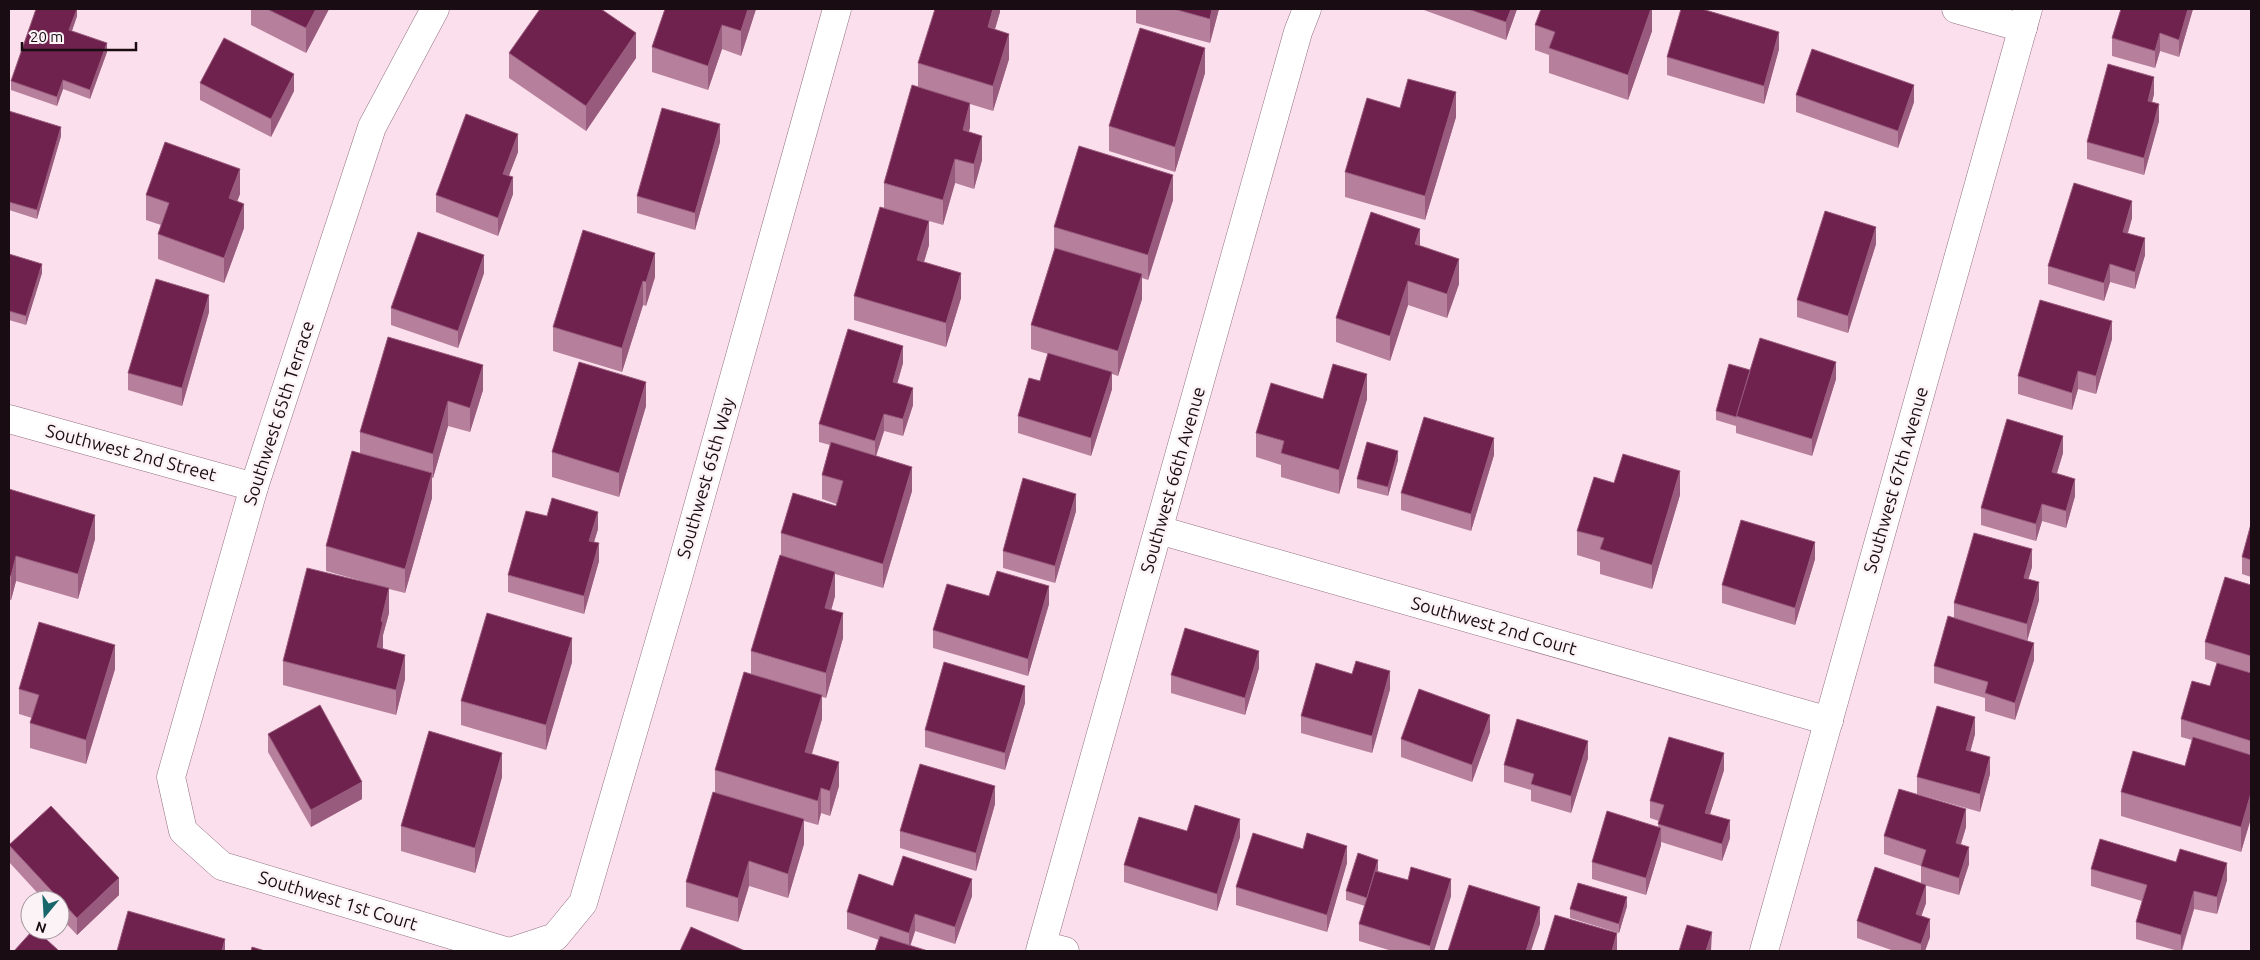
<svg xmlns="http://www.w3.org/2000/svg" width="2260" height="960" font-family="Ubuntu,sans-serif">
<rect width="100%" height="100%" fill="#fcdfec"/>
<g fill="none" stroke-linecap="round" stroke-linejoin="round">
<defs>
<g id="street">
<path d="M435,9l-63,118 -118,360 -83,290 12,54 39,35 283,85"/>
<path d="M1956,9l67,19"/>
<path d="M9,419l245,68"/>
<path d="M1159,530l670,191"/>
<path d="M1042,945l23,6"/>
<path d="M513,951l42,-14 28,-34 95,-325 159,-569"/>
<path d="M1040,951l258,-919 9,-23"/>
<path d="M1764,951l264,-942"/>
</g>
</defs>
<!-- street casing -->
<use href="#street" stroke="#927281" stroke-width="29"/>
<!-- street -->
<use href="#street" stroke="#fff" stroke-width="28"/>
</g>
<!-- wall -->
<g fill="#b6809d">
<path d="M77,9v7l-5,15 35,21 -17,47 -27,-10 -6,17 -46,-16v-9z"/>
<path d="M251,9h78l-23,44 -55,-28z"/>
<path d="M665,9h91l-15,47 -19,-7 -14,41 -56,-18v-25z"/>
<path d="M1000,9v3l-5,17 14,30 -16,52 -23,-7v23l-1,5 13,28 -8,29 -19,-6 -12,42 -59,-17v-25l34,-96v-24z"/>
<path d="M1136,9h83l-9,34 -74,-20z"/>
<path d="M1424,9h93l-11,31 -82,-30z"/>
<path d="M1652,9v22l-24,69 -79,-27v-18l-14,-5v-25z"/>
<path d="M2121,9h72l-14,48 -19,-6 -5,17 -43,-12v-18z"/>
<path d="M1779,49l-15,55 -97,-29v-18z"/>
<path d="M509,53l127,5 -50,73 -77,-53z"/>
<path d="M1205,73l-30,99 -66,-21v-25z"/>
<path d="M200,83l94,8 -23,46 -71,-37z"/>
<path d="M2154,94l-2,8 7,19 -15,54 -57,-16v-17z"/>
<path d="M1796,95l118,7 -16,46 -102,-36z"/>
<path d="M1400,108l56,9 -31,103 -80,-23v-25z"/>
<path d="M9,111l52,25 -24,83 -28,-9z"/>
<path d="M720,142l-25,88 -58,-17v-17z"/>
<path d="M518,152l-9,23 4,19 -15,42 -62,-24v-17z"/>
<path d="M240,194l-3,7 7,27 -20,55 -66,-24v-25l3,-9 -15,-5v-25z"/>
<path d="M1173,200l-25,80 -6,-2v21l-24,77 -6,-2v15l-21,67 -73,-23v-17l22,-35 8,-27 -17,-5v-24l23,-74v-24z"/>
<path d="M2132,218l-4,15 17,22 -10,34 -25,-7 -6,19 -56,-17v-18z"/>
<path d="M1876,244l-28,89 -51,-16v-17z"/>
<path d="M929,245l-5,17 37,36 -15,49 -92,-27v-24z"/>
<path d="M1420,246l39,38 -12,34 -39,-13 -18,56 -54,-19v-24z"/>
<path d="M655,253v24l-9,29 -3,-1 -21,67 -69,-21v-24z"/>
<path d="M9,254l33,19 -16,52 -17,-5z"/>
<path d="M484,273l-26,75 -67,-23v-17z"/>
<path d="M209,312l-27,94 -54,-16v-17z"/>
<path d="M388,337l95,53 -13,42 -22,-6 -15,52h-1v20l-27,95 -16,-4v24l-6,22v14l22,30 -9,36 -113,-30v-24l86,-78 -43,-12v-25l34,-93v-21z"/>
<path d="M2112,339l-16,55 -18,-5 -6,21 -54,-16v-18z"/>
<path d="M903,363l-6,20 16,22 -10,31 -19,-5 -8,25 36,35 -29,97 -48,-14v22l-4,14 12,28 -17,60 -4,-1v22l-10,35 27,32 -9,30 -9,-3 -3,12 -14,-4v23l-16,54 -39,-12 -11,36 -52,-15v-25l29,-90v-22l36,-96v-23l30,-96v-22l55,-27v-2l-14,-5v-24l8,-30 -11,-3v-18z"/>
<path d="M1750,370l86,9 -24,77 -76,-23v-7l-20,-6v-9z"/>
<path d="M1323,399h44l-28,95 -58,-17v-12l-25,-8v-24z"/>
<path d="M646,406l-27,91 -67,-20v-25z"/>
<path d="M2063,453l-6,20 18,23 -9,32 -24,-7 -6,20 -55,-16v-17z"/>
<path d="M1494,455l-23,76 -70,-21v-17z"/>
<path d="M1398,460l-10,36 -31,-8v-9z"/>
<path d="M1614,483l66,12 -28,94 -52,-15v-12l-23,-7v-24z"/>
<path d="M9,489l86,50 -17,60 -62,-18 -5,19h-2z"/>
<path d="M1076,511l-21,72 -52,-15v-17z"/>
<path d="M2251,524v53l-9,-3v-17z"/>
<path d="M598,529l-4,13 5,19 -15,53 -76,-22v-17z"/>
<path d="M1815,559l-20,66 -73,-22v-18z"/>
<path d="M2032,567l-4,12 11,21 -12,41 7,19 -19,60 -30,-9v-13l-51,-15v-17l20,-48v-15z"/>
<path d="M2251,585v233l-10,34 -120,-36v-24l64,-26 7,-26 -11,-3v-18l29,-33 7,-23 -12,-4v-17z"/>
<path d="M989,596l60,8 -21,72 -95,-28v-18z"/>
<path d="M572,662l-26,88 -85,-25v-24z"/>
<path d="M1259,668l-14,47 -74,-22v-18z"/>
<path d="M115,669l-29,95 -56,-16v-25l2,-5 -13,-4v-25z"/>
<path d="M1390,689l-18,64 -71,-20v-17z"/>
<path d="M1025,703l-20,67 -80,-23v-17z"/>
<path d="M1490,732l-18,50 -71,-25v-18z"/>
<path d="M268,734l94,65 -51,28 -43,-75z"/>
<path d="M1975,734l-5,18 20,22 -10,38 -63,-18v-17z"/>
<path d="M1588,758l-17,55 -40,-12v-11l-27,-8v-17z"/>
<path d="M1724,770l-14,44 20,24 -8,23 -61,-19v3l-15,50 -54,-16v-17l66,-35 1,-6 -9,-3v-17z"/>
<path d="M502,777l-27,96 -74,-22v-25z"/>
<path d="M995,804l-19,67 -76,-23v-17z"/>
<path d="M1966,827l-5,17 8,20 -10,31 -35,-10 2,18 -5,13 9,21 -5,14h-31l-37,-13v-17l64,-37v-18l-37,-12v-18z"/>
<path d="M1187,831l53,6 -23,74 -93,-29v-17z"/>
<path d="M9,845l110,50 -42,40 -17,-18v-17h-16l-35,-38z"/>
<path d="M1347,863l-20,69 -91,-27v-18z"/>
<path d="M1378,869v2l73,25 -17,55h-42l-33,-10v-17l6,-18 -19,-6v-9z"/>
<path d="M2091,869l136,11 -10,34 -23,-5 -12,42h-4l-42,-12v-17l6,-21 -51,-15z"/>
<path d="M893,886l79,10 -17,48 -40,-13 -5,15 -31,-6 -32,-11v-17z"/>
<path d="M1627,906l-8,27 -49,-15v-9z"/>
</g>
<!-- shaded-wall -->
<g fill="#995b7d">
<path d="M77,9v7l-8,23v-9z"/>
<path d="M316,9h13l-23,44v-25z"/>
<path d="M748,9h8l-15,47v-25z"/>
<path d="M993,9h7v3l-12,40v-25z"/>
<path d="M1212,9h7l-9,34v-24z"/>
<path d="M1511,9h6l-11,31v-18z"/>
<path d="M1651,9h1v22l-24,69v-25z"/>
<path d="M2188,9h5l-14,48v-17z"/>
<path d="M722,25v24l-14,41v-24z"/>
<path d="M1779,32v17l-15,55v-18z"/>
<path d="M636,33v25l-50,73v-25z"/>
<path d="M2160,33v18l-5,17v-17z"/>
<path d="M1009,34v25l-16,52v-25z"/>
<path d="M107,43v9l-17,47v-9z"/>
<path d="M1205,48v25l-30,99v-25z"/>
<path d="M294,74v17l-23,46v-18z"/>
<path d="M2154,77v17l-6,24v-17z"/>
<path d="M63,80v9l-6,17v-9z"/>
<path d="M1914,85v17l-16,46v-17z"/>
<path d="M1456,92v25l-31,103v-24z"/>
<path d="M970,103v24l-7,28v-25z"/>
<path d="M2159,104v17l-15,54v-17z"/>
<path d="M720,124v18l-25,88v-17z"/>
<path d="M61,127v9l-24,83v-9z"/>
<path d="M518,134v18l-15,39v-17z"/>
<path d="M982,136v24l-8,29v-25z"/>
<path d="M955,159v24l-12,42v-25z"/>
<path d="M240,169v25l-11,29v-25z"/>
<path d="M1173,175v25l-25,80v-25z"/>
<path d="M513,177v17l-15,42v-18z"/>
<path d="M2132,201v17l-9,31v-17z"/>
<path d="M244,204v24l-20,55v-25z"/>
<path d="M929,221v24l-12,40v-25z"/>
<path d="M1876,227v17l-28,89v-17z"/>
<path d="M1420,229v24l-5,-9z"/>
<path d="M2145,238v17l-10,34v-17z"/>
<path d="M655,253v24l-9,29v-24z"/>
<path d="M484,255v18l-26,75v-17z"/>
<path d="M1459,259v25l-12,34v-24z"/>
<path d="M42,264v9l-16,52v-9z"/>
<path d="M2110,264v18l-6,19v-18z"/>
<path d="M961,273v25l-15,49v-24z"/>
<path d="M1142,274v25l-24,77v-25z"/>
<path d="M643,281v24l-21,67v-24z"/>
<path d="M1408,281v24l-18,56v-25z"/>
<path d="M209,295v17l-27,94v-18z"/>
<path d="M2112,321v18l-16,55v-18z"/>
<path d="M903,346v17l-10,36v-17z"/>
<path d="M1836,362v17l-24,77v-17z"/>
<path d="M483,365v25l-13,42v-24z"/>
<path d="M2078,371v18l-6,21v-17z"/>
<path d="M1112,372v17l-21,67v-18z"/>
<path d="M1367,374v25l-28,95v-24z"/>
<path d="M646,382v24l-27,91v-24z"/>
<path d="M913,388v17l-10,31v-17z"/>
<path d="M448,401v25l-15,52v-24z"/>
<path d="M884,414v17l-9,28v-18z"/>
<path d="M2063,436v17l-11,36v-17z"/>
<path d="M1494,438v17l-23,76v-17z"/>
<path d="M1398,451v9l-10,36v-9z"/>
<path d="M912,467v24l-29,97v-24z"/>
<path d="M1680,471v24l-28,94v-24z"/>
<path d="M432,473v25l-27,95v-24z"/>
<path d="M2075,479v17l-9,32v-17z"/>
<path d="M1076,494v17l-21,72v-17z"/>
<path d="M2042,504v17l-6,20v-17z"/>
<path d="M598,512v17l-9,29v-17z"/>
<path d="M95,515v24l-17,60v-25z"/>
<path d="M1815,542v17l-20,66v-17z"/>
<path d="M599,543v18l-15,53v-18z"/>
<path d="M2032,549v18l-8,28v-17z"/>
<path d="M16,556v25l-5,19v-24z"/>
<path d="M835,572v24l-10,37v-25z"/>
<path d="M2039,582v18l-12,41v-17z"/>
<path d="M1049,586v18l-21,72v-17z"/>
<path d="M389,588v25l-6,22v12l-6,25v-25l4,-26z"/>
<path d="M843,613v25l-17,60v-25z"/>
<path d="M572,638v24l-26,88v-25z"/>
<path d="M2034,643v17l-19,60v-17z"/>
<path d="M115,645v24l-29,95v-24z"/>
<path d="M1259,651v17l-14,47v-17z"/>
<path d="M405,655v24l-9,36v-25z"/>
<path d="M1390,671v18l-18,64v-17z"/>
<path d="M1025,686v17l-20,67v-17z"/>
<path d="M822,695v24l-17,57v-24z"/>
<path d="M1490,715v17l-18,50v-17z"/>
<path d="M1975,717v17l-9,34v-18z"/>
<path d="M1588,741v17l-17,55v-17z"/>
<path d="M502,753v24l-27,96v-25z"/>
<path d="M1724,753v17l-19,60v-17z"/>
<path d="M1990,757v17l-10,38v-18z"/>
<path d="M839,762v24l-9,30v-25z"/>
<path d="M362,782v17l-51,28v-17z"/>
<path d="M995,786v18l-19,67v-18z"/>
<path d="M821,788v25l-3,12v-24z"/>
<path d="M2251,793v25l-10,34v-25z"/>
<path d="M1966,809v18l-10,33v-17z"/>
<path d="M804,819v25l-16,54v-24z"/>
<path d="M1240,819v18l-23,74v-17z"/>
<path d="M1730,820v18l-8,23v-17z"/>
<path d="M1661,828v17l-15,50v-17z"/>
<path d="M1347,846v17l-20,69v-17z"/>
<path d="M1969,847v17l-10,31v-17z"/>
<path d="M1378,860v9l-11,37v-8z"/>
<path d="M749,861v25l-11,36v-24z"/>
<path d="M2227,863v17l-10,34v-17z"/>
<path d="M119,878v17l-42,40v-17z"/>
<path d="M972,879v17l-17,48v-17z"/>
<path d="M1451,879v17l-17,55h-4v-5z"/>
<path d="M1926,885v18l-10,28v-17z"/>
<path d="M2194,891v18l-13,42v-16z"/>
<path d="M1627,897v9l-8,27v-9z"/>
<path d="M1540,907v17l-9,27h-5z"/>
<path d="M915,914v17l-6,19v-17z"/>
<path d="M1930,919v18l-5,14h-4v-7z"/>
<path d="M1712,932l-1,19h-5z"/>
<path d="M1617,933v18h-5z"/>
<path d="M225,939v12h-3z"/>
</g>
<!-- building -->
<g fill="#6f224e" stroke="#995b7d">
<path d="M36,9h41l-8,21 38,13 -17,47 -27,-10 -6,17 -46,-16z"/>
<path d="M267,9h49l-10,19z"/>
<path d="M540,9h61l35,24 -50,73 -77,-53z"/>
<path d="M665,9h83l-7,22 -19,-6 -14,41 -56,-19z"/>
<path d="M935,9h58l-5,18 21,7 -16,52 -75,-23z"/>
<path d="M1174,9h38l-2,10z"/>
<path d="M1468,9h43l-5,13z"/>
<path d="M1541,9h110l-23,66 -79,-27 6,-16 -20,-7z"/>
<path d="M1681,9h21l77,23 -15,54 -97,-29z"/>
<path d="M2121,9h67l-9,31 -19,-7 -5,18 -43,-13z"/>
<path d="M1140,28l65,20 -30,99 -66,-21z"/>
<path d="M224,38l70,36 -23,45 -71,-36z"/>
<path d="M1812,49l102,36 -16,46 -102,-36z"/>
<path d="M2108,64l46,13 -6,24 11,3 -15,54 -57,-16z"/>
<path d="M1408,79l48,13 -31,104 -80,-24 22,-74 33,10z"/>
<path d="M912,85l58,18 -7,27 19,6 -8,28 -19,-5 -12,41 -59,-17z"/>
<path d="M662,108l58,16 -25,89 -58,-17z"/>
<path d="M9,111l52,16 -24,83 -28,-8z"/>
<path d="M466,114l52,20 -15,40 10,3 -15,41 -62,-23z"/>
<path d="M165,142l75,27 -11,29 15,6 -20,54 -66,-24 11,-31 -23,-8z"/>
<path d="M1079,146l94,29 -25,80 -94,-28z"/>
<path d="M2074,183l58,18 -9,31 22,6 -10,34 -25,-8 -6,19 -56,-17z"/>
<path d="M880,207l49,14 -12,39 44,13 -15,50 -92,-27z"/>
<path d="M1825,211l51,16 -28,89 -51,-16z"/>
<path d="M1371,212l49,17 -5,15 44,15 -12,35 -39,-13 -18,55 -54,-18z"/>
<path d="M583,230l72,23 -9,29 -3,-1 -21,67 -69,-21z"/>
<path d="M418,232l66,23 -26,76 -67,-23z"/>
<path d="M1055,248l87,26 -24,77 -87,-26z"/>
<path d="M9,254l33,10 -16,52 -17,-5z"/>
<path d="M156,279l53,16 -27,93 -54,-15z"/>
<path d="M2040,300l72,21 -16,55 -18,-5 -6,22 -54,-17z"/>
<path d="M848,329l55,17 -10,36 20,6 -10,31 -19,-5 -9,27 -56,-17z"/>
<path d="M388,337l95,28 -13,43 -22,-7 -15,53 -73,-22z"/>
<path d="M1760,338l76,24 -24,77 -76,-23z"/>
<path d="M1048,353l64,19 -21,66 -73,-22 11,-38 11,3z"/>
<path d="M579,362l67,20 -27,91 -67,-21z"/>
<path d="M1333,364l34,10 -28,96 -58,-17 3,-12 -28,-8 15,-50 52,16z"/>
<path d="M1729,364l21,6 -14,47 -20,-6z"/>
<path d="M1424,417l70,21 -23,76 -70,-21z"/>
<path d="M2007,419l56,17 -11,36 23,7 -9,32 -24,-7 -6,20 -55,-16z"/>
<path d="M831,442l81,25 -29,97 -102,-31 12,-40 43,13 7,-25 -21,-6z"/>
<path d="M1367,442l31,9 -10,36 -31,-8z"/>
<path d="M352,451l80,22 -27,96 -79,-23z"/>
<path d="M1623,454l57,17 -28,94 -52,-16 4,-11 -27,-7 17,-54 20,6z"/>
<path d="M1023,478l53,16 -21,72 -52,-15z"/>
<path d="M9,489l86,26 -17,59 -62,-18 -5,20 -2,-1z"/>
<path d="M552,498l46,14 -9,29 10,2 -15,53 -76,-21 18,-64 21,5z"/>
<path d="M1741,520l74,22 -20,66 -73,-23z"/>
<path d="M2251,524v36l-9,-3z"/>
<path d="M1974,533l58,16 -8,29 15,4 -12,42 -73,-21z"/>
<path d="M780,555l55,17 -10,36 18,5 -17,60 -75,-22z"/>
<path d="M307,568l82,20 -8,33 2,1 -6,25 28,8 -9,35 -113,-29z"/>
<path d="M997,571l52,15 -21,73 -95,-29 14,-46 42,12z"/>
<path d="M2225,577l26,8v71l-46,-14z"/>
<path d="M487,613l85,25 -26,87 -85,-24z"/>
<path d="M1948,616l86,27 -19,60 -30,-10 3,-11 -54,-16z"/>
<path d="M39,622l76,23 -29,95 -56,-17 9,-28 -20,-6z"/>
<path d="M1185,628l74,23 -14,47 -74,-23z"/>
<path d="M1356,661l34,10 -18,65 -71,-20 15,-53 36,11z"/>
<path d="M944,662l81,24 -20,67 -80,-23z"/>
<path d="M2217,663l34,10v68l-70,-22 11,-38 18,5z"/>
<path d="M744,672l78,23 -17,57 34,10 -9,29 -9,-3 -3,13 -103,-31z"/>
<path d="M1419,689l71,26 -18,50 -71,-26z"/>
<path d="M320,705l42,77 -51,28 -43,-76z"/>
<path d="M1937,706l38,11 -9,33 24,7 -10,37 -63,-17z"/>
<path d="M1517,719l71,22 -17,55 -40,-12 3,-10 -30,-9z"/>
<path d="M429,731l73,22 -27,95 -74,-22z"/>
<path d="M1669,737l55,16 -19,60 25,7 -8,24 -64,-20 6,-19 -14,-4z"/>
<path d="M2193,737l58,18v38l-10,34 -120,-35 12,-41 52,15z"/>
<path d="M920,764l75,22 -19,67 -76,-22z"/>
<path d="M1899,789l67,20 -10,34 13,4 -10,31 -38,-12 5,-16 -42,-14z"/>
<path d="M713,792l91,27 -16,55 -39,-13 -11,37 -52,-16z"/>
<path d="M1195,805l45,14 -23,75 -93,-29 15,-48 48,14z"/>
<path d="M51,806l68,72 -42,40 -68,-73z"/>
<path d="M1607,811l54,17 -15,50 -54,-16z"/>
<path d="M1253,833l50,16 4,-16 40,13 -20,69 -91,-28z"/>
<path d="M2100,839l76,23 4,-13 47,14 -10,34 -23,-6 -13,44 -45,-13 11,-37 -56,-16z"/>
<path d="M1358,853l20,7 -11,38 -21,-7z"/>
<path d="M903,856l69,23 -17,48 -40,-13 -6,19 -62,-21 12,-38 34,12z"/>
<path d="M1411,867l40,12 -21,67 -71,-22 16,-53 33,9z"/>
<path d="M1875,867l51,18 -10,29 14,5 -9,25 -64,-23z"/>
<path d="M1578,883l49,14 -8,27 -49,-15z"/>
<path d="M1469,885l71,22 -14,44h-78z"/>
<path d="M128,911l97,28 -3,12h-105z"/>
<path d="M1555,915l62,18 -5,18h-68z"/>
<path d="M1687,925l25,7 -6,19h-27z"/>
<path d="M691,927l54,24h-65z"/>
<path d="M33,930h3l22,20 -1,1h-43z"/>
<path d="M880,936l48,15h-53z"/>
<path d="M252,947l13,4h-14z"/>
</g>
<g text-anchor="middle" stroke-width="5" stroke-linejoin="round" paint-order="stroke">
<!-- street labels -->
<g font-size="18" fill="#190d13" stroke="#fbf3f6">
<text transform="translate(279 413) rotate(-72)" y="6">Southwest 65th Terrace</text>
<text transform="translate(131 453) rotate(15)" y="6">Southwest 2nd Street</text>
<text transform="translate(706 478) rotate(-74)" y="6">Southwest 65th Way</text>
<text transform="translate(1173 480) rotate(-74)" y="6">Southwest 66th Avenue</text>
<text transform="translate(1896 480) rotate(-74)" y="6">Southwest 67th Avenue</text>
<text transform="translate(1494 626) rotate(16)" y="6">Southwest 2nd Court</text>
<text transform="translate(338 901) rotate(17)" y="6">Southwest 1st Court</text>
</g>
</g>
<!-- border -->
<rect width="2260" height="960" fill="none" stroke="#190d13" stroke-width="20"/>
<!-- north arrow -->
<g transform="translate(45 915) rotate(198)"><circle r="24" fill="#fbf3f6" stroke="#a1979b"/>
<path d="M0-4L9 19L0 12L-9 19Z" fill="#186669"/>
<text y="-8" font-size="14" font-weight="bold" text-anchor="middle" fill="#190d13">N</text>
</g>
<!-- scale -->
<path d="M22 42v8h114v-8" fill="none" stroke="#190d13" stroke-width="2.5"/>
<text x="30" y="42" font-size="15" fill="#190d13" stroke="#fbf3f6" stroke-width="4" paint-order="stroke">20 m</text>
</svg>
